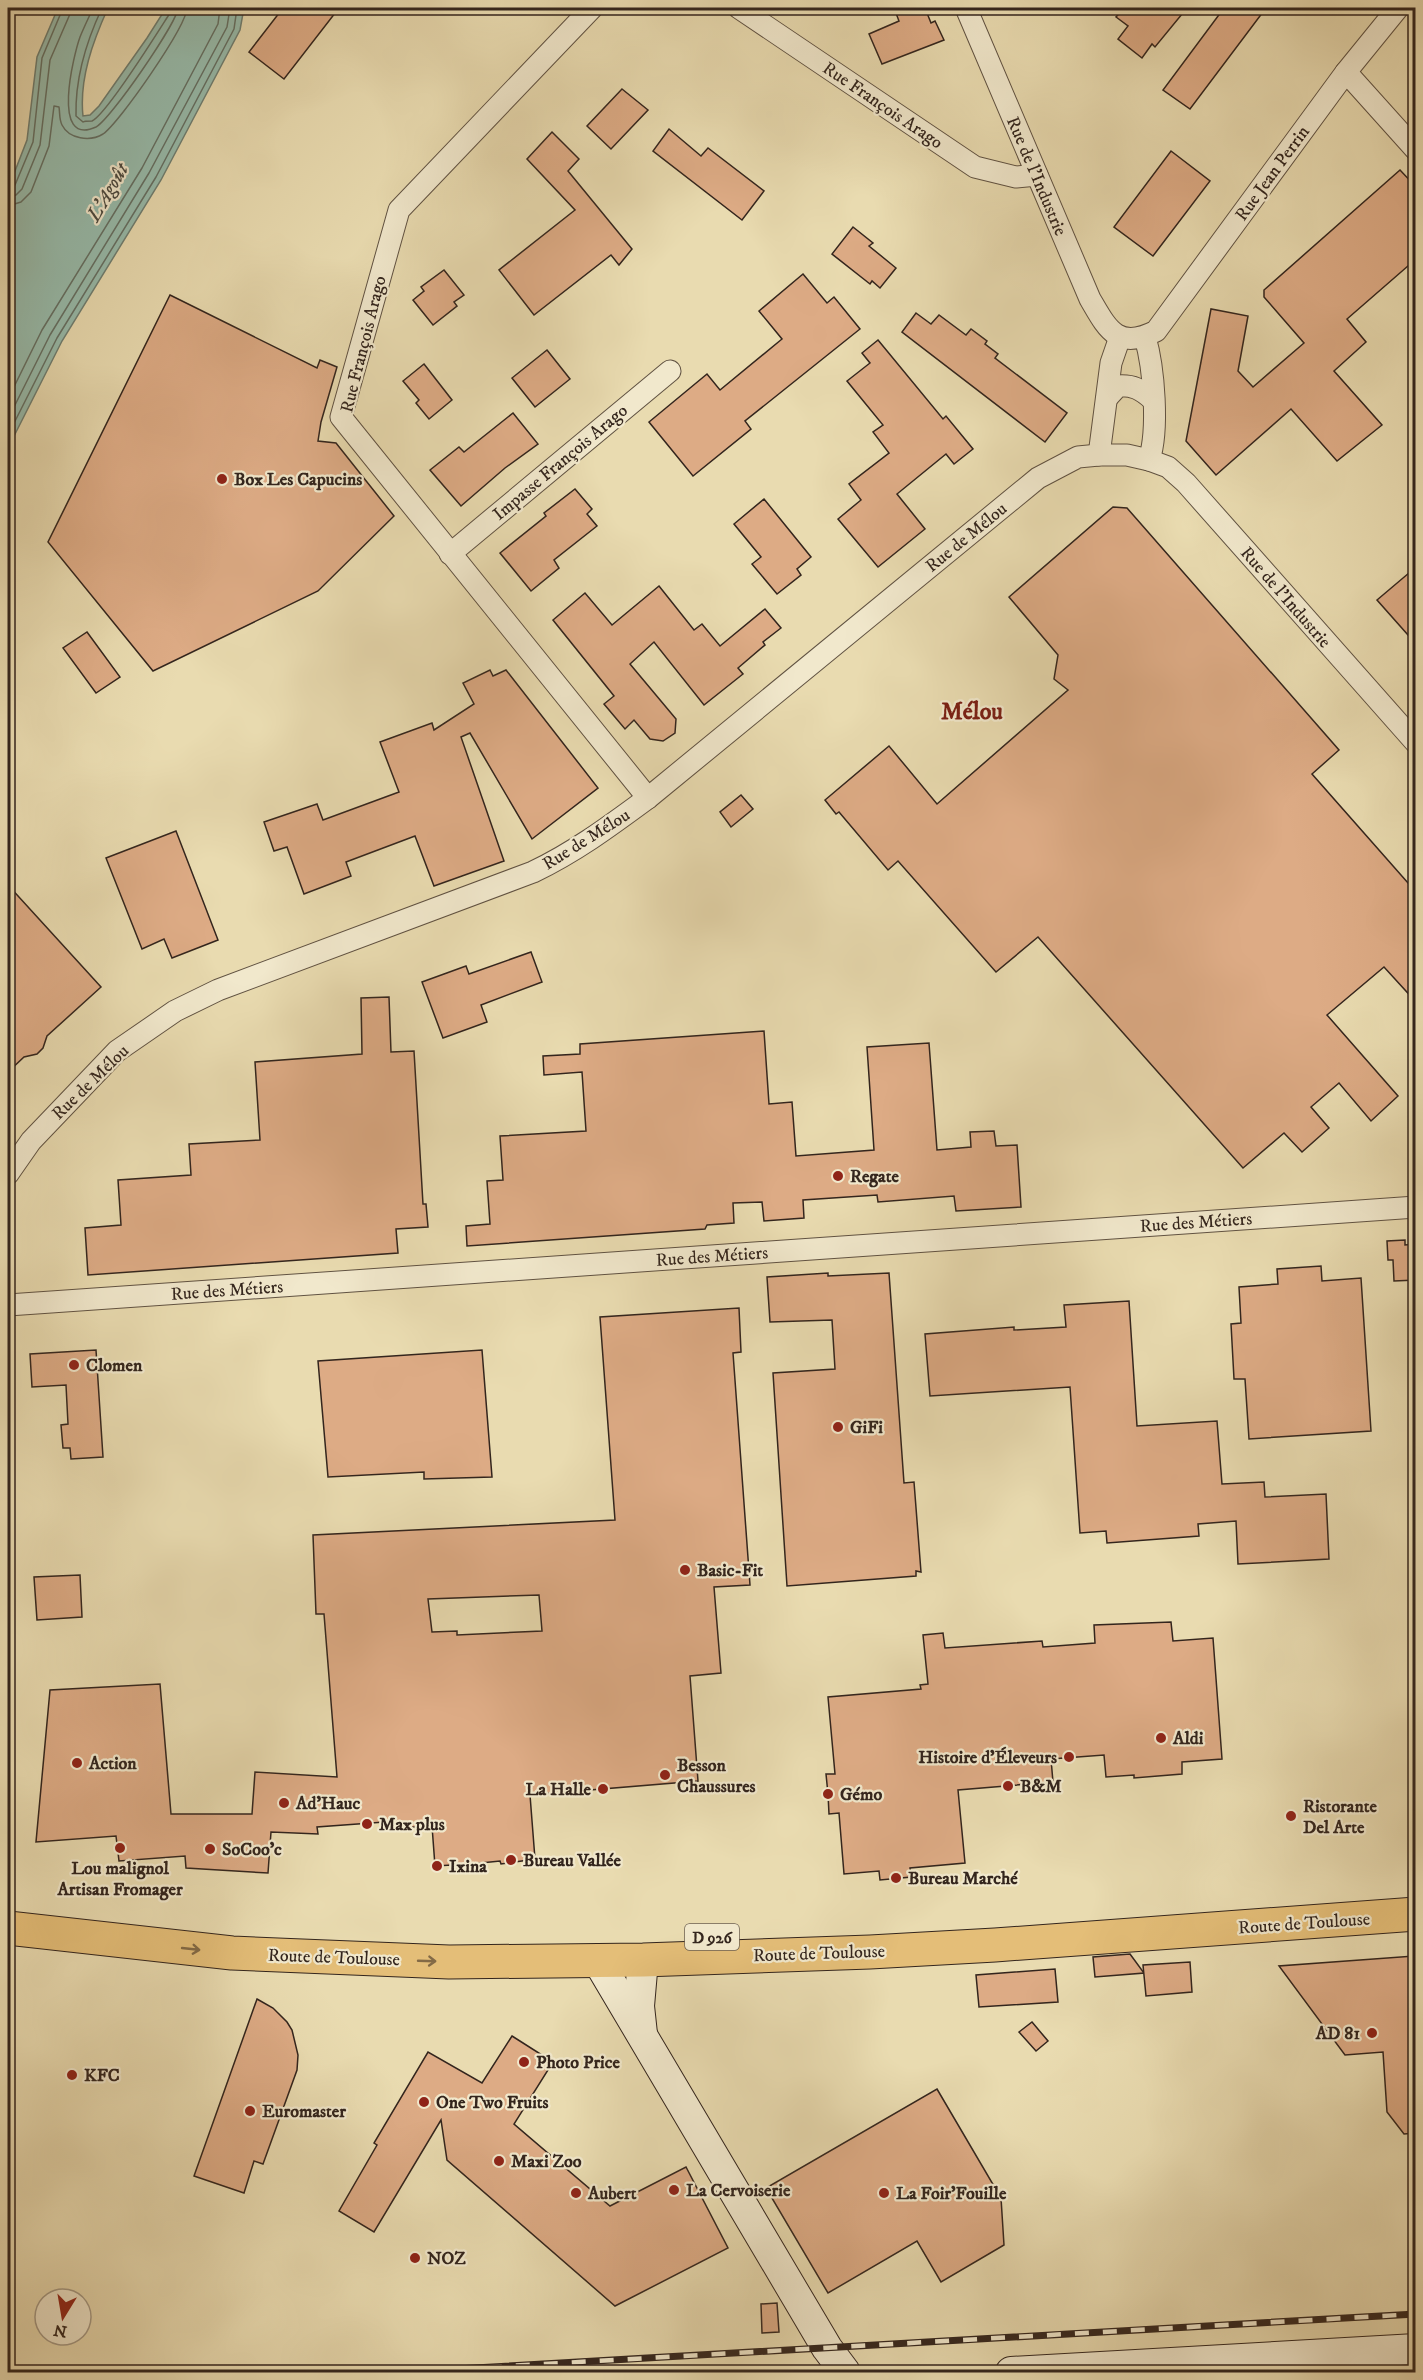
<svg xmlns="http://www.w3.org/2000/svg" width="1423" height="2380" font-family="'IM FELL DW Pica',serif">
<rect width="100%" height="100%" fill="#e9dbb0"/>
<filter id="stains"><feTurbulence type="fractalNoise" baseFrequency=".00333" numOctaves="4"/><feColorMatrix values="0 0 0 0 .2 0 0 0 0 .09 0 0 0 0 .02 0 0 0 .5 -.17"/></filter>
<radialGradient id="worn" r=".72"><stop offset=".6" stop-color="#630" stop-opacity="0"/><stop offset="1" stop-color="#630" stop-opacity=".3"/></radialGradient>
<!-- water -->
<path fill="#97bbab" stroke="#6f7f72" stroke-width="1.5" d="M58,8h50c-15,33 -29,71 -25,108l7,-1 9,-9 48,-68 19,-30h78l-4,22 -79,150 -99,161 -54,107v-259l19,-49 10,-83z"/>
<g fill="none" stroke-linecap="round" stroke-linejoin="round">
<!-- shore -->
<g stroke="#657064" stroke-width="1.5">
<path d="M93,8c-4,9 -9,19 -13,29 -6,17 -30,111 16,90 14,-7 81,-104 82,-119"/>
<path d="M102,8c-16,34 -27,70 -26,108l7,6c1,-1 7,-1 9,-1 15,-7 67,-91 78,-108v-5"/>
<path d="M8,189l7,-4 18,-43 9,-84 21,-50"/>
<path d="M8,197l8,-2 6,-6 18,-44 10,-85 20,-46 1,-6"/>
<path d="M8,206l13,-4 10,-10 18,-46 5,-40 5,1c1,6 0,12 3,18 7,14 28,17 41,9 17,-12 83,-107 84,-126"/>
<path d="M8,399l34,-69 100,-162 76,-144 2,-16"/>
<path d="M8,419l42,-84 99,-162 78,-146 3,-19"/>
<path d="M8,435l49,-97 99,-161 78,-148 3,-21"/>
</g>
</g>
<!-- building -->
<g fill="#ddab85" stroke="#33251d" stroke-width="1.5" fill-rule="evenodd">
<path d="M283,8h56l-55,71 -35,-27z"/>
<path d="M894,8h31l6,15 4,-2 9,19 -62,24 -13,-30 30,-13z"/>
<path d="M1124,8h63l-32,39 -3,-3 -10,14 -24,-19 10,-13 -12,-9z"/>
<path d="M1224,8h42l-76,101 -27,-19z"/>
<path d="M622,89l26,21 -37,39 -24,-23z"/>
<path d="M669,129l32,27 7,-8 56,43 -22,29 -89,-69z"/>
<path d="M552,132l27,27 -11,12 64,78 -13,16 -8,-10 -77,60 -35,-45 76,-60 -48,-51z"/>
<path d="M1171,151l39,30 -57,75 -39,-29z"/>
<path d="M1400,170l16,17v72l-69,60 19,23 -32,29 48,54 -45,36 -46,-52 -75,66 -30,-34 25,-132 37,7 -10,55 15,16 51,-44 -40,-46v-7z"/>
<path d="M853,227l20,16 -4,3 27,22 -16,20 -8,-7 -2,3 -38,-30z"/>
<path d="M444,270l20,25 -10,7 3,4 -24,19 -20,-25 11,-9 -3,-4z"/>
<path d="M803,274l24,29 7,-6 26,32 -115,92 6,8 -58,47 -44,-54 58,-48 13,16 62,-51 -23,-28z"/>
<path d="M170,295l147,73 3,-8 17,7 -16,55 -3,19 18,2 58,73 -76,75 -165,80 -105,-129z"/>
<path d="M916,313l15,11 8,-9 27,20 5,-6 16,12 -2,3 13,10 -3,4 72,55 -22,29 -143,-110z"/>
<path d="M878,340l65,79 3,-3 27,33 -19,15 -8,-10 -49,40 28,35 -47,38 -40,-48 23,-19 -12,-16 40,-31 -16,-21 10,-7 -36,-44 23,-18 -8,-10z"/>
<path d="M547,350l23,29 -35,28 -23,-29z"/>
<path d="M424,364l28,36 -23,19 -13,-16 3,-3 -16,-19z"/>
<path d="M513,413l25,31 -33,24 -44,38 -31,-36 29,-23 5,5z"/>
<path d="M575,489l17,20 -5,5 10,12 -43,34 5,8 -28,23 -31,-38 46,-37 -2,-3z"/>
<path d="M764,499l47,58 -14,12 4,6 -24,19 -25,-30 9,-7 -27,-33z"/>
<path d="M1113,507l14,1 212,242 -27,24 104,118v110l-32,-35 -57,48 71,81 -27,25 -32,-38 -28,24 18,21 -27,24 -18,-19 -41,35 -205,-231 -42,35 -98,-111 -10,9 -49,-58 -3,2 -11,-14 64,-54 48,58 131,-114 -14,-11 4,-24 -49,-58z"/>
<path d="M1416,567v77l-39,-44z"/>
<path d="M659,586l35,44 8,-6 18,22 45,-37 16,19 -18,14 2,3 -27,23 5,6 -39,31 -50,-63 -24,22 46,55 -1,14 -12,8 -13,-2 -16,-19 -9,9 -21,-25 10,-8 -61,-76 32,-27 27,32z"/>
<path d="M87,632l33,45 -24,16 -33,-45z"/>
<path d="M490,670l3,6 13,-6 92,118 -66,51 -62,-106 -9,4 43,124 -70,25 -19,-50 -69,26 5,14 -47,18 -17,-47 -13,4 -10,-29 53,-18 6,16 76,-28 -19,-50 52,-19 2,7 40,-26 -11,-21z"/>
<path d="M741,795l12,14 -22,18 -11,-15z"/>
<path d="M176,831l42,109 -46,18 -8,-19 -22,10 -36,-91z"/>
<path d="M8,885l93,102 -54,49 -4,12 -6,6 -13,3 -16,15z"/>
<path d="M531,952l11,30 -61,23 6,17 -44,16 -21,-56 44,-16 3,8z"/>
<path d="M389,997l2,55 23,-1 9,153h3l2,23 -32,2 2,24 -310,22 -3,-47 36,-3 -3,-45 73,-5 -2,-31 71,-4 -5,-78 107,-8 -1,-56z"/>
<path d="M764,1031l5,73 23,-2 4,54 78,-6 -7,-103 62,-4 8,107 34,-3 -1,-15 24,-1 2,15 21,-1 4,62 -65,4 -2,-15 -76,6 -1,-7 -74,5 1,18 -40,3 -2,-19 -29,1 1,20 -27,2 -2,4 -238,17 -1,-20 24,-2 -3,-43 16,-1 -3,-44 86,-5 -4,-59 -38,3 -1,-19 37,-2v-10z"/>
<path d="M1405,1240v5l11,-1v36l-22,1 -1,-21h-5l-1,-19z"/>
<path d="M1321,1266l1,15 39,-3 10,153 -122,8 -4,-60h-11l-3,-55 10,-1 -2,-36 39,-3 -1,-15z"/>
<path d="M828,1273v3l61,-3 15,210 10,-1 7,90 -5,-1v5l-129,10 -14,-213 62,-4 -3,-49 -62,2 -3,-45z"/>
<path d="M1129,1301l8,125 80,-5 5,63 42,-2 1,15 61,-3 3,65 -91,5 -2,-43 -38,3 1,12 -92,7 -1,-12 -26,2 -10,-146 -140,9 -5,-62 89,-7v3l52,-3 -2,-22z"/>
<path d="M739,1308l2,44 -8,1 17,232 -36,2 7,86 -31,3 8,105 -168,14 5,64 -34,5 -1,-3 -29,3v6l-19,1v-6l-17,1 -3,-40 -34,2v-7l-81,6 1,7 -47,-2 -3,41 -82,-5 -1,-12 -66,5 -3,-25 -80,6 14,-152 110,-6 11,130h81l3,-42 82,5 -13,-163h-8l-3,-79 302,-15 -15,-203zM539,1595l3,36 -85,4v-4l-25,1 -4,-33z"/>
<path d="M96,1350l7,107 -32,2 -1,-11h-7l-2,-23 7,-1 -2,-39 -34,2 -2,-33z"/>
<path d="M482,1350l10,127 -68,2v-7l-96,5 -10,-116z"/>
<path d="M80,1575l2,42 -45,3 -3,-43z"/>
<path d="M1171,1622l2,19 40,-3 9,121 -40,3v12l-48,4v-3l-28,2 -2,-22 -53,4 2,23 -95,8 7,73 -55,5 1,9 -31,3 -1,-9 -35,3 -5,-61 -10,1 -1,-20 -2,-20h9l-7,-77 93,-8 -1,-4 8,-1 -5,-49 20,-2 2,15 97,-7 1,6 52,-4 -1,-18z"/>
<path d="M1130,1954l14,19 -49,4 -2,-20z"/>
<path d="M1414,1956l2,177 -12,1 -17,-22 -4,-60 -38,3 -66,-89z"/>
<path d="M1190,1962l2,30 -46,4 -3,-31z"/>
<path d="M1055,1969l3,33 -79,5 -3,-32z"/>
<path d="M257,1999l16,9 14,14 5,8 6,25 -1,15 -34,94 -9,-3 -10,32 -50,-17z"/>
<path d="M1032,2022l16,19 -12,10 -17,-19z"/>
<path d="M512,2036l41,26 -39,62 96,82 76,-39 42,81 -113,58 -168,-146 -6,-40 -67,112 -35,-21 38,-66 -3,-2 54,-91 54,31z"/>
<path d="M937,2089l64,109 3,47 -63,37 -24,-41 -89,52 -62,-105z"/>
<path d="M777,2303l2,29 -17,1 -1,-29z"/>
</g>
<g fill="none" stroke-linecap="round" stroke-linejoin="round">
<defs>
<g id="minor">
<path d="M592,8l-193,202 -58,207 307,381"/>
<path d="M739,8l236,159 41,10 21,-2"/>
<path d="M966,8l124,291c17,29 27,52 66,32l190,-259 52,-64"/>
<path d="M1346,72l70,78"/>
<path d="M1145,337c9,31 14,93 4,123"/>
<path d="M1107,398l11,-12c15,-1 23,3 35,14"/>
<path d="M1099,455l12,-92 9,-26"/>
<path d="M450,554l220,-183"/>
<path d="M8,1174l23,-33 86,-90 58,-40 43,-21 315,-118c42,-20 77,-46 115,-74l390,-320 40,-21 21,-2h28l22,5 19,7 18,16 230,260"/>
<path d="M8,1305l1408,-98"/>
</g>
<g id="secondary">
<path d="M598,1961l229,387 18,24"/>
<path d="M642,2034l-3,-28 4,-46"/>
<path d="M1011,2372l405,-23"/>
</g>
<path id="primary" d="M8,1928l224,25 217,9 194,-2 227,-8 125,-7 421,-31"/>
</defs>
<!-- minor casing -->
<use href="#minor" stroke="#605242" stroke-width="23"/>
<!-- secondary casing -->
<use href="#secondary" stroke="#33251d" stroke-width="32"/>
<!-- primary casing -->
<use href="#primary" stroke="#33251d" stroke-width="35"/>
<!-- minor -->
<use href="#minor" stroke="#f1e8cc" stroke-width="21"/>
<!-- secondary -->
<use href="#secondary" stroke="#f1e8cc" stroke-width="30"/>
<!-- primary -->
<use href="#primary" stroke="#e4be78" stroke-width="33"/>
<defs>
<path id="rail" d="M404,2372l1012,-58"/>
</defs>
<!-- rail casing -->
<use href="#rail" stroke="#33251d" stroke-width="7"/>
<!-- rail -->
<use href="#rail" stroke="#f1e8cc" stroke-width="4.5" stroke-dasharray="14" stroke-linecap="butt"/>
</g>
<!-- one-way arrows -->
<defs><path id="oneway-shaft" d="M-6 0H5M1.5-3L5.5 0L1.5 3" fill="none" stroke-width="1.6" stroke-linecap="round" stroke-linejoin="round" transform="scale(1.5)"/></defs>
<g stroke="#836a46">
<use href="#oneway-shaft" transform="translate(191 1949) rotate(6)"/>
<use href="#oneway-shaft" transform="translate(427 1961) rotate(2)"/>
</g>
<!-- markers -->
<g fill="#8f2418" stroke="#f1e8cc" stroke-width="2">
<circle cx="222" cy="479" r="6"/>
<circle cx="838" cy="1176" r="6"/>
<circle cx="74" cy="1365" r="6"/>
<circle cx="838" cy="1427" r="6"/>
<circle cx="685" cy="1570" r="6"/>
<circle cx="1161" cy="1738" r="6"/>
<circle cx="1069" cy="1757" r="6"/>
<circle cx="77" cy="1763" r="6"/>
<circle cx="665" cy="1775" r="6"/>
<circle cx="1008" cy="1786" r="6"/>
<circle cx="603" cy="1789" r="6"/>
<circle cx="828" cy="1794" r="6"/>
<circle cx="284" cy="1803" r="6"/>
<circle cx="1291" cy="1816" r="6"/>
<circle cx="367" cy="1824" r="6"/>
<circle cx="120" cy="1848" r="6"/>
<circle cx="210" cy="1849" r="6"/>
<circle cx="511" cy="1860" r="6"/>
<circle cx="437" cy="1866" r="6"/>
<circle cx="896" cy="1878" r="6"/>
<circle cx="1372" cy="2033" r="6"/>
<circle cx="524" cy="2062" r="6"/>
<circle cx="72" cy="2075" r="6"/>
<circle cx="424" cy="2102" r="6"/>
<circle cx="250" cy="2111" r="6"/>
<circle cx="499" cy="2161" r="6"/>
<circle cx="674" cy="2190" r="6"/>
<circle cx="576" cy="2193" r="6"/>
<circle cx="884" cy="2193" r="6"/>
<circle cx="415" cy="2258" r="6"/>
</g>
<g text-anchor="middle" stroke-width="4.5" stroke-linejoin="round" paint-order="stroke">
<!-- shield labels -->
<rect fill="#f1e8cc" stroke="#6c6052" stroke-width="1.5" x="685" y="1924" width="54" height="26" rx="4.5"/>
<g font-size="16" font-weight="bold" fill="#33251d">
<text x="712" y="1943">D 926</text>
</g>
<!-- street labels -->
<g font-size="18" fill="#33251d" stroke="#f1e8cc">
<text transform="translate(883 105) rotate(34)" y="6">Rue François Arago</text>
<text transform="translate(1272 173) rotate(-54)" y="6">Rue Jean Perrin</text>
<text transform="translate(1037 176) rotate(67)" y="6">Rue de l'Industrie</text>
<text transform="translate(363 344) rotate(-76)" y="6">Rue François Arago</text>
<text transform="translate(560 462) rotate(-40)" y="6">Impasse François Arago</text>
<text transform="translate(966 537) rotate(-39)" y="6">Rue de Mélou</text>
<text transform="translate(1286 597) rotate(49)" y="6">Rue de l'Industrie</text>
<text transform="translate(586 839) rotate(-32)" y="6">Rue de Mélou</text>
<text transform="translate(90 1082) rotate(-44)" y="6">Rue de Mélou</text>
<text transform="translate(1196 1222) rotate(-4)" y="6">Rue des Métiers</text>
<text transform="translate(712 1256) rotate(-4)" y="6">Rue des Métiers</text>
<text transform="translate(227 1290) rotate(-4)" y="6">Rue des Métiers</text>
<text transform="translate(1304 1923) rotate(-4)" y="6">Route de Toulouse</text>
<text transform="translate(819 1953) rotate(-2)" y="6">Route de Toulouse</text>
<text transform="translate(334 1957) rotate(2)" y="6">Route de Toulouse</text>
</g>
<!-- poi labels -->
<g font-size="18" font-weight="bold" fill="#33251d" stroke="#f1e8cc" text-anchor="start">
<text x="234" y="485">Box Les Capucins</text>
<text x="850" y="1182">Regate</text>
<text x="86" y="1371">Clomen</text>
<text x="850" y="1433">GiFi</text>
<text x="697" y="1576">Basic-Fit</text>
<text x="1173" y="1744">Aldi</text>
<text x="1057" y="1763" text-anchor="end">Histoire d'Éleveurs</text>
<text x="89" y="1769">Action</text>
<text x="677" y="1771">Besson<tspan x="677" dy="21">Chaussures</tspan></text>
<text x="1020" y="1792">B&amp;M</text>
<text x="591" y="1795" text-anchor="end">La Halle</text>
<text x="840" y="1800">Gémo</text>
<text x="296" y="1809">Ad’Hauc</text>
<text x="1303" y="1812">Ristorante<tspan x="1303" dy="21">Del Arte</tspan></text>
<text x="379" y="1830">Max plus</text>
<text x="222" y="1855">SoCoo'c</text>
<text x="523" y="1866">Bureau Vallée</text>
<text x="449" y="1872">Ixina</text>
<text x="120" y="1874" text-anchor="middle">Lou malignol<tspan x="120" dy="21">Artisan Fromager</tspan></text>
<text x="908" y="1884">Bureau Marché</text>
<text x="1360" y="2039" text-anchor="end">AD 81</text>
<text x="536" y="2068">Photo Price</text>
<text x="84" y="2081">KFC</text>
<text x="436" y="2108">One Two Fruits</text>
<text x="262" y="2117">Euromaster</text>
<text x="511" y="2167">Maxi Zoo</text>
<text x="686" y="2196">La Cervoiserie</text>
<text x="588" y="2199">Aubert</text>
<text x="896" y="2199">La Foir'Fouille</text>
<text x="427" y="2264">NOZ</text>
</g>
<!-- water labels -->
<g font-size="20" font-style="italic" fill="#4c4a40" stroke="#f1e8cc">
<text transform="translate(107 192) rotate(-60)" y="7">L'Agoût</text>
</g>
<!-- district labels -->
<g font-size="24" font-weight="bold" fill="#7a1f14" stroke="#f1e8cc">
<text x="972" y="719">Mélou</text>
</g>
</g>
<!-- margin -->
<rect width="1423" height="2380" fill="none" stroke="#e9dbb0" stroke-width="30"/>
<rect x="9" y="9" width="1405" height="2362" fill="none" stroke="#33251d" stroke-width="3"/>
<rect x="15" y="15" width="1393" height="2350" fill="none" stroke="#33251d" stroke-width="1.5"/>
<!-- north arrow -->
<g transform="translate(63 2317) rotate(191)"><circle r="28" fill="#f1e8cc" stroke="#a59a86" stroke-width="1.5"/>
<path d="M0-4.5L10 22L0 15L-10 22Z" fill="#8f2418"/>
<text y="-9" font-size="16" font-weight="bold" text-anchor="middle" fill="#33251d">N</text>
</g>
<rect width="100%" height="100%" filter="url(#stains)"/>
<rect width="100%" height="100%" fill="url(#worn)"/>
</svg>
